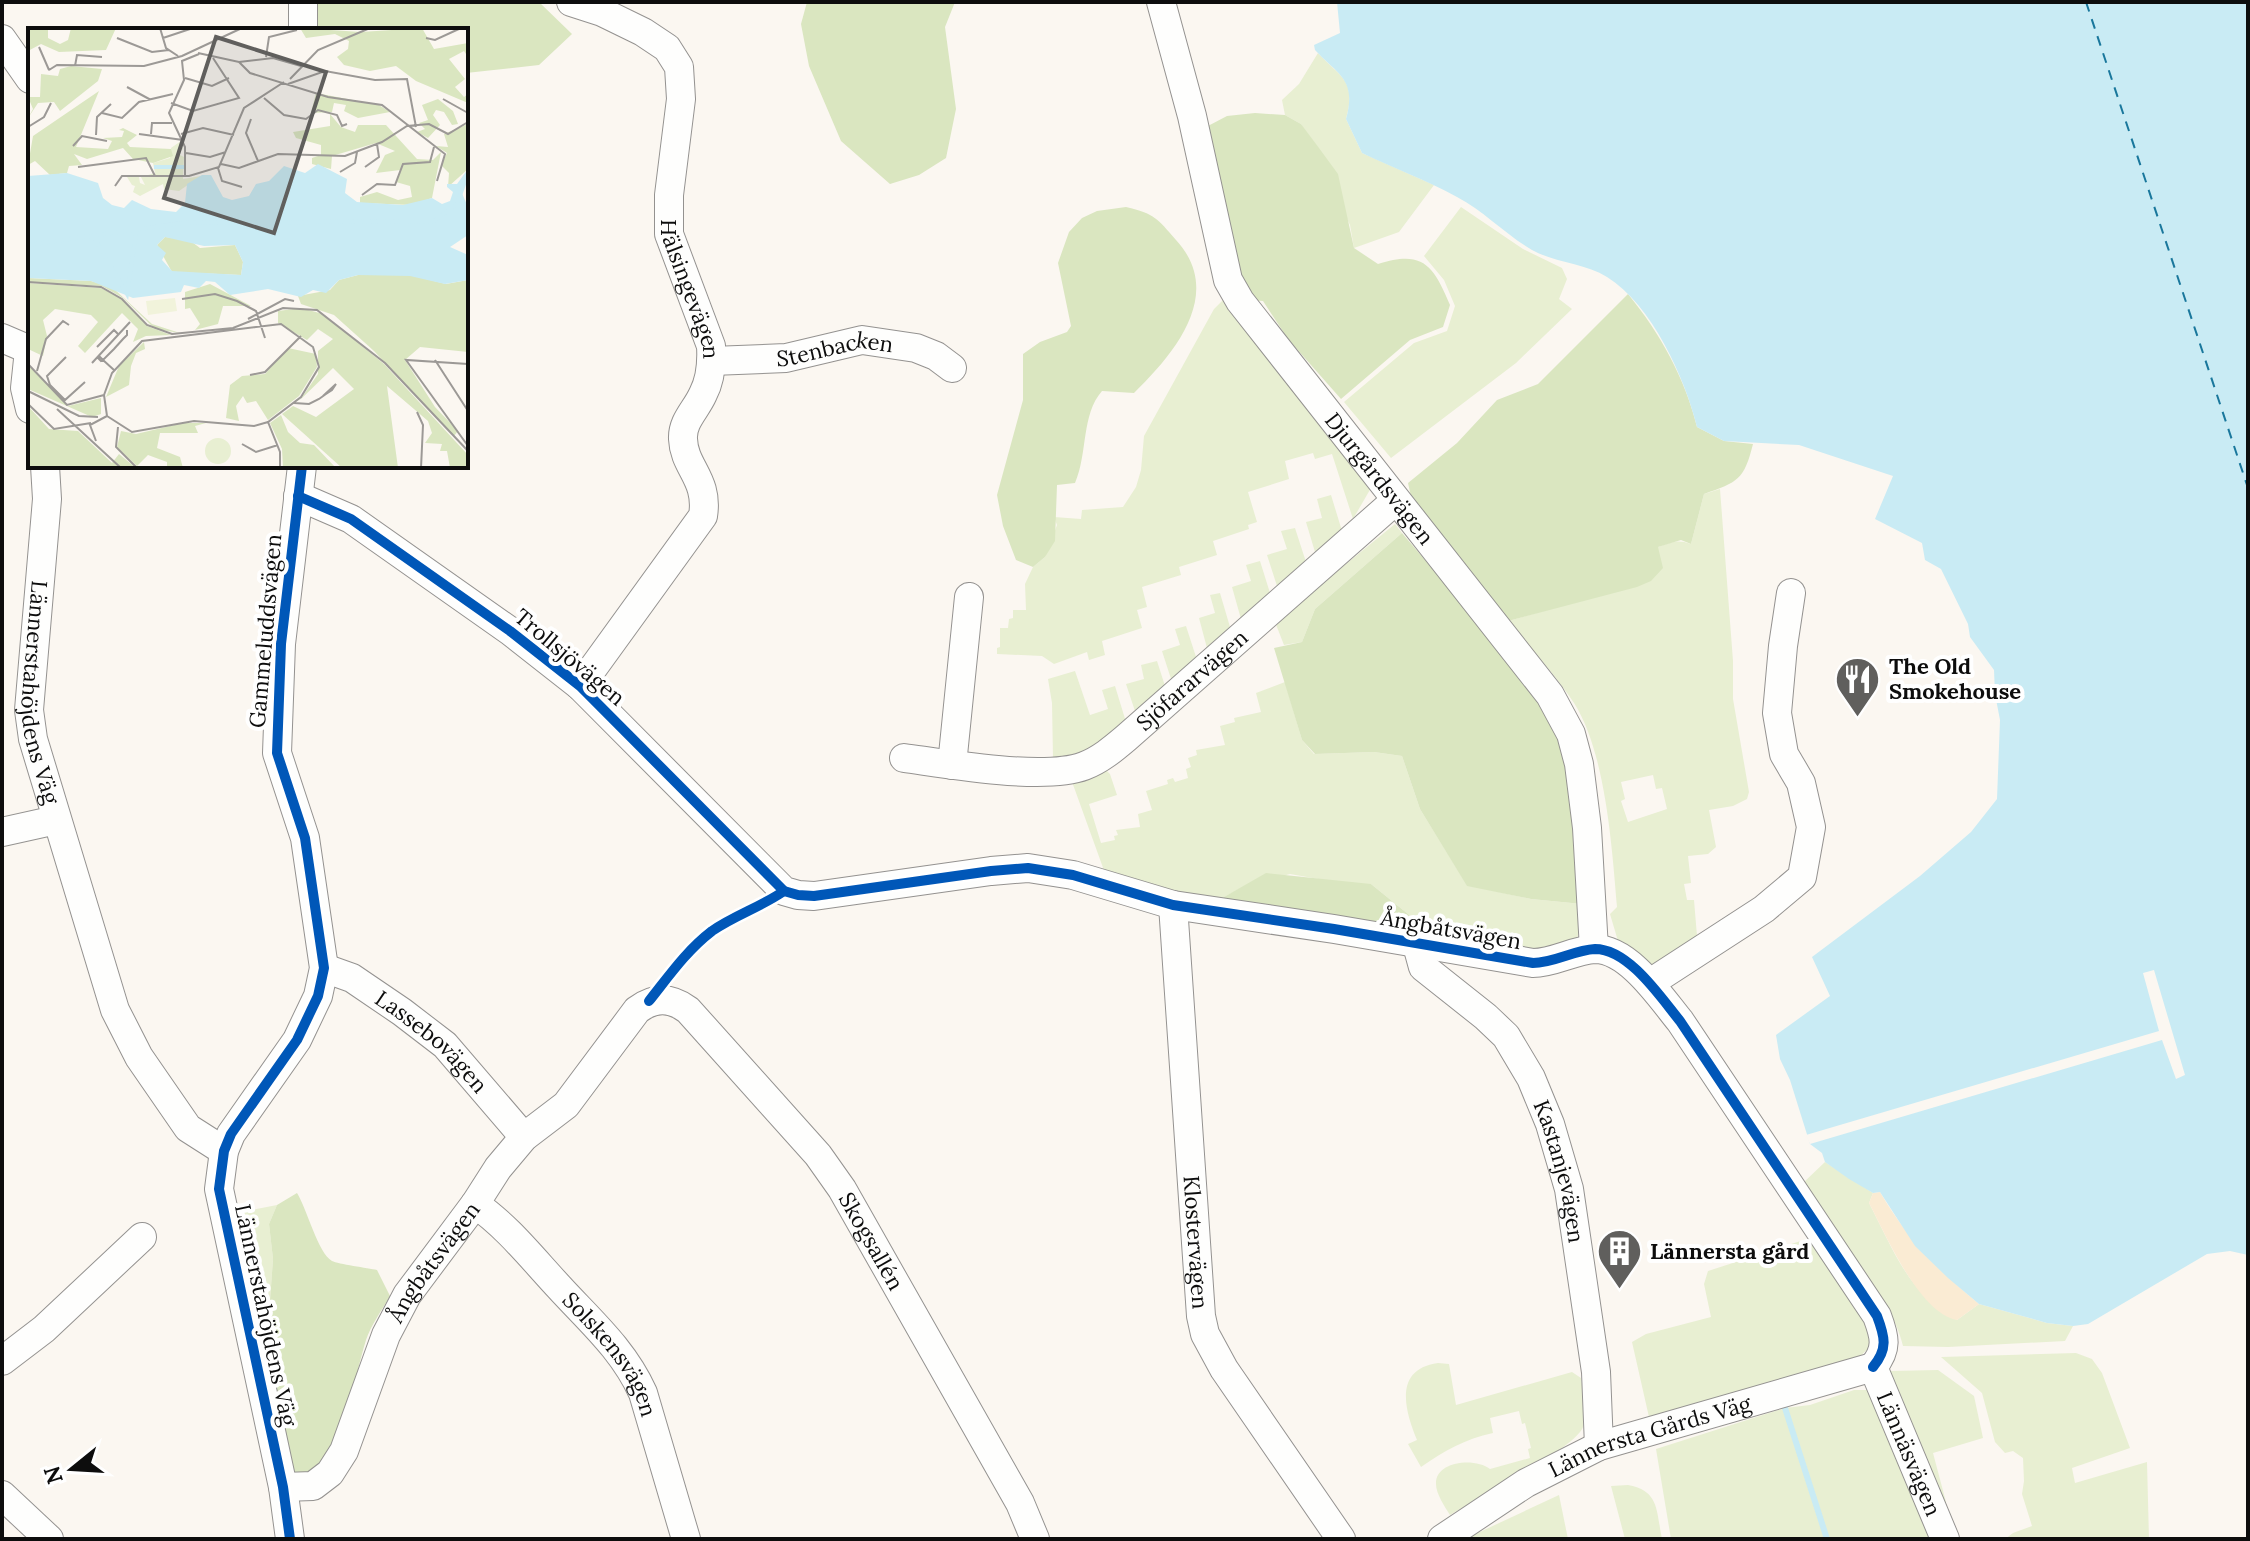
<svg xmlns="http://www.w3.org/2000/svg" width="2250" height="1541" font-family="Lora,serif">
<rect width="100%" height="100%" fill="#fbf7f1"/>
<!-- green -->
<g fill="#e8efd2" fill-rule="evenodd">
<path d="M1318,53c23,25 39,27 28,66l16,34 72,32 -35,47 -45,16 -4,-23 -49,-101 -16,-9 -3,-15 17,-16z"/>
<path d="M1461,207l62,42 39,19 5,11 -8,20 13,10 -56,54 -125,95 -47,-56 70,-59 33,-12 8,-25 -11,-26 -20,-24z"/>
<path d="M1224,299l147,189 -18,31 -21,-65 -17,5 -2,-6 -28,8 4,18 -41,13 9,30 -9,3 1,4 -36,12 4,14 -38,12 2,8 -39,12 5,20 -10,3 5,18 -40,13 3,14 -16,5 -2,-8 -33,12 -12,-8 -45,-2v-6l3,-1v-19h8l1,-9 4,-1v-8h13l-1,-26 8,-17 12,-10 12,-32 -3,-8 27,2 1,-9 41,-3 13,-20 5,-17 3,-34 70,-127z"/>
<path d="M1720,489l13,172v38l16,93 -2,7 -14,7 -24,4 7,37 -8,7 -20,2 3,27 -7,1 3,16h7l3,36 -46,30 -33,-25 -8,-27 7,-7c-5,-58 -11,-154 -43,-204 -19,-29 -44,-55 -66,-82l74,-21 76,-53c13,-5 20,-8 33,-3l13,-50zM1653,775l3,14 6,-1 5,21 -39,13 -7,-21 4,-2 -4,-17z"/>
<path d="M1331,495l11,36 -27,21 -9,-30 16,-4 -5,-19z"/>
<path d="M1395,524l7,9 -87,76 -13,33 -18,3 -9,-23z"/>
<path d="M1295,528l11,34 -29,24 -10,-31 20,-6 -6,-18z"/>
<path d="M1260,561l10,32 -29,26 -9,-32 19,-6 -5,-16z"/>
<path d="M1220,593l10,34 -23,21 -8,-30 16,-5 -5,-18z"/>
<path d="M1186,626l11,34 -25,22 -10,-31 18,-6 -5,-16z"/>
<path d="M1157,661l8,25 -29,28 -10,-30 18,-5 -3,-14z"/>
<path d="M1075,671l15,44 18,-6 -6,-19 13,-4 11,36 -45,35 -28,2 -1,-56 -4,-24z"/>
<path d="M1285,682l17,58 12,14 60,-2 28,4 18,53 47,76 64,14 51,5c-2,29 2,36 -28,49l-147,-20 1,-19 -37,-30h-24l-57,-10 -47,13 -19,10 -7,10 -111,-31 -35,-97 33,-11 6,6 7,21 -28,9 12,39 14,-3 -1,-4 4,-1 -2,-5 24,-3 -2,-13 14,-4 -6,-19 22,-7 -1,-4 6,-2 2,4 13,-4 -2,-9 5,-2 -3,-9 9,-3 -1,-5 29,-5 -5,-19 15,-4 -1,-4 27,-6 -5,-19z"/>
<path d="M1825,1162l48,31 -4,10c24,46 40,92 88,117l22,-16 68,19 26,3 -8,15 -117,6 -45,-1c-8,-33 -23,-48 -41,-75 -20,-30 -39,-59 -59,-88z"/>
<path d="M277,1205l-8,19 4,35 -4,55 -10,9 -24,-110z"/>
<path d="M1810,1238l60,90v19l-15,14 -204,65 -19,-84 14,-8 65,-17 -7,-33 4,-13z"/>
<path d="M2076,1353l16,6 10,14 28,75 -58,20 3,15 72,-21 2,77h-144l8,-6 19,-7 -10,-32 2,-13 -1,-23 -10,-7 -8,2 -10,-11 -13,-49 -41,-36z"/>
<path d="M1438,1363l11,1 7,41 116,-33 9,6c2,15 7,34 2,49 -6,20 -110,74 -133,88 -5,-8 -14,-21 -14,-31 -1,-23 39,-27 54,-15l40,-11 -2,-9 3,-1 -6,-25 -3,1 -3,-13 -29,7 3,15c-28,6 -49,18 -72,34l-13,-23 9,-4c-13,-31 -23,-71 21,-77z"/>
<path d="M1938,1370l36,26 9,42 -50,15 13,49 -7,7 -49,-138z"/>
<path d="M1854,1390h15l66,149h-264l-15,-90 129,-41 25,-3z"/>
<path d="M1628,1485c32,6 28,26 34,54h-37l-14,-53z"/>
<path d="M1559,1495l9,44h-101v-1z"/>
</g>
<!-- forest -->
<g fill="#dae6c0">
<path d="M309,2h230l33,32 -33,31 -73,8v-43h-157z"/>
<path d="M807,2h148l-10,25 11,82 -10,49 -27,17 -29,9 -49,-43 -32,-75 -8,-42z"/>
<path d="M1255,113l30,2 16,9 18,24 19,26 16,74 24,16c45,-14 55,1 72,41l-7,22 -33,13 -69,59 -53,-60 -25,-38 -14,-1 -10,-21 -33,-152 21,-11z"/>
<path d="M1126,207c29,7 31,11 50,33 49,53 -1,113 -42,153l-32,-2c-21,24 -14,62 -27,92l-18,2 -2,56 -10,16 -12,10 -17,-7 -13,-34 -6,-31 26,-95v-46l17,-12 27,-10 4,-6 -13,-63 11,-31 13,-14 15,-7z"/>
<path d="M1628,294c32,39 57,84 69,133l27,14 29,3c-9,36 -15,38 -49,50l-13,50 -10,-4 -23,7 5,21 -12,13 -14,6 -129,34 -96,-120 -4,-18 49,-40 40,-43 41,-16z"/>
<path d="M1402,533l141,166 19,31 20,174 -51,-5 -64,-13 -47,-77 -18,-53 -28,-4 -59,2 -13,-14 -28,-92 28,-6 13,-33z"/>
<path d="M1266,873l105,11 37,30 7,14 -8,5 -190,-26 7,-10z"/>
<path d="M297,1193c10,16 21,60 35,68 6,3 36,7 45,9l13,26c-8,14 -19,29 -24,44 -15,48 -16,94 -54,132h-19l-34,-149 10,-9 4,-55 -4,-35 8,-19z"/>
</g>
<!-- sand -->
<path fill="#faebd3" d="M1880,1192c25,44 60,80 99,112l-22,16c-38,-7 -71,-85 -88,-117l4,-10z"/>
<!-- water -->
<path fill="#c9ebf4" d="M1337,2h911v1253l-18,-4 -23,3 -119,70 -15,2 -26,-3 -68,-19 -31,-26 -33,-32 -35,-54 -7,1 -24,-14 -24,-17 -3,-9 -12,-9 -20,-64 -10,-21 -4,-24 54,-39 -18,-39 108,-81 51,-44 26,-33 3,-79 -5,-26 -1,-24 -24,-33 -2,-13 -27,-55 -16,-9 -3,-17 -47,-24 18,-43 -94,-31 -75,-4 -27,-14c-12,-49 -45,-122 -90,-150 -22,-14 -52,-14 -75,-27 -26,-15 -48,-39 -75,-53 -31,-17 -64,-29 -95,-44l-16,-34c11,-40 -8,-44 -31,-69l-1,-5 26,-12z"/>
<!-- pier -->
<path fill="#fbf7f1" d="M2154,970l31,105 -9,4 -14,-39 -352,104 -4,-9 353,-104 -16,-58z"/>
<g fill="none" stroke-linecap="round" stroke-linejoin="round">
<!-- stream -->
<path stroke="#c9ebf4" stroke-width="6" d="M1785,1408l42,131"/>
<!-- ferry -->
<path stroke="#19779c" stroke-width="2" stroke-dasharray="10 8" stroke-linecap="butt" d="M2086,2l162,486"/>
<defs>
<g id="minor">
<path id="s1" d="M571,2l31,10 41,20 24,16 12,19 2,32 -12,96v39l42,112c1,17 0,33 -8,48 -7,16 -21,27 -20,45 1,29 26,40 20,77l-123,170"/>
<path id="s2" d="M1161,2l31,114 36,164 12,21 310,394 21,39 8,30 8,64 7,121"/>
<path d="M303,30v-28"/>
<path d="M2,39l28,40"/>
<path d="M2,338l28,12"/>
<path d="M29,350l-4,38 5,21"/>
<path id="s3" d="M712,361l74,-3 76,-18 54,8 20,8 16,12"/>
<path id="s4" d="M45,466l2,33 -18,211 4,29 82,271 24,47 49,71 36,23"/>
<path d="M298,496l53,23 159,112 70,55 204,205 14,4 16,1 177,-25 37,-3 45,7 100,30 161,24 199,34c21,0 41,-13 62,-14 34,0 66,49 85,72l197,295c8,21 11,33 -4,51"/>
<path id="s5" d="M904,758c44,6 140,23 180,8 16,-6 29,-17 42,-28l269,-237"/>
<path d="M952,765l17,-168"/>
<path d="M2,832l54,-12"/>
<path id="s6" d="M1173,905l28,411 4,18 19,35 117,170"/>
<path id="s7" d="M1417,945l6,22 63,50 20,19 25,42 19,46 19,65 27,183 3,74"/>
<path id="s8" d="M324,968l28,10 50,34 43,33 79,92"/>
<path d="M1650,983l114,-74 38,-32 9,-50 -10,-44 -17,-29 -7,-41 6,-67 8,-53"/>
<path id="s9" d="M475,1204c32,22 57,54 84,83 31,34 64,62 84,106l43,146"/>
<path d="M2,1361l42,-32 98,-92"/>
<path id="s10" d="M1873,1367l72,172"/>
<path id="s11" d="M283,1487l30,-1 17,-13 14,-22 42,-116 21,-40 68,-91 23,-36 26,-31 42,-32 71,-95c17,-13 34,-13 51,0l130,145 24,34 178,314 15,36"/>
<path d="M2,1495l47,44"/>
<path d="M290,1539l-7,-52 -64,-298 5,-38 7,-17 66,-94 21,-44 6,-28 -19,-130 -28,-85 4,-109 21,-178"/>
<path id="s12" d="M1442,1539l84,-56 73,-37 274,-79"/>
</g>
</defs>
<!-- minor casing -->
<use href="#minor" stroke="#949290" stroke-width="30"/>
<!-- minor -->
<use href="#minor" stroke="#fefefd" stroke-width="28"/>
<defs>
<g id="cycleway">
<path d="M298,496l53,23 159,112 70,55 204,205 14,4 16,1 177,-25 37,-3 45,7 100,30 161,24 199,34c21,0 41,-13 62,-14 34,0 66,49 85,72l197,295c8,21 11,33 -4,51"/>
<path d="M649,1001c20,-25 37,-50 63,-70 23,-16 49,-24 72,-40"/>
<path d="M290,1539l-7,-52 -64,-298 5,-38 7,-17 66,-94 21,-44 6,-28 -19,-130 -28,-85 4,-109 21,-178"/>
</g>
</defs>
<!-- cycleway casing -->
<use href="#cycleway" stroke="#fff" stroke-width="15"/>
<!-- cycleway -->
<use href="#cycleway" stroke="#0057b8" stroke-width="10"/>
</g>
<!-- icons -->
<defs>
<symbol id="restaurant-pin" viewBox="-11 -11 22 30"><path d="M0 17L-7.5 6A9.5 9.5 0 1 1 7.5 6Z" fill="#605f5d" stroke="#fff"/><path d="M-5-6h1v4h1v-4h1v4h1v-4h1v5L-1.5 .5V6h-2V.5L-5-1ZM5-6V6H3V1.5H1.5Q1.5-4 5-6Z" fill="#fff"/></symbol>
<symbol id="building-pin" viewBox="-11 -11 22 30"><path d="M0 17L-7.5 6A9.5 9.5 0 1 1 7.5 6Z" fill="#605f5d" stroke="#fff"/><path d="M-4-6H4V6H1V3H-1V6H-4ZM-2.5-4.3h1.7v1.8h-1.7ZM.8-4.3h1.7v1.8H.8ZM-2.5-1h1.7V.8h-1.7ZM.8-1h1.7V.8H.8Z" fill="#fff"/></symbol>
</defs>
<g fill-rule="evenodd">
<use href="#restaurant-pin" x="1832" y="654" width="51" height="69"/>
<use href="#building-pin" x="1594" y="1226" width="51" height="69"/>
</g>
<g text-anchor="middle" stroke-width="8" stroke-linejoin="round" paint-order="stroke">
<!-- street labels -->
<g font-size="22" fill="#0d0d0d" stroke="#fff">
<text dy="8" stroke="none"><textPath href="#s1" startOffset="356">Hälsingevägen</textPath></text>
<text dy="8" stroke="none"><textPath href="#s3" startOffset="124">Stenbacken</textPath></text>
<text dy="8" stroke="none"><textPath href="#s2" startOffset="536">Djurgårdsvägen</textPath></text>
<text transform="translate(265 631) rotate(-85)" y="8">Gammeluddsvägen</text>
<text transform="translate(570 657) rotate(40)" y="8">Trollsjövägen</text>
<text dy="8" stroke="none"><textPath href="#s5" startOffset="320">Sjöfararvägen</textPath></text>
<text dy="8" stroke="none"><textPath href="#s4" startOffset="228">Lännerstahöjdens Väg</textPath></text>
<text transform="translate(1451 929) rotate(10)" y="8">Ångbåtsvägen</text>
<text dy="8" stroke="none"><textPath href="#s8" startOffset="132">Lassebovägen</textPath></text>
<text dy="8" stroke="none"><textPath href="#s7" startOffset="278">Kastanjevägen</textPath></text>
<text dy="8" stroke="none"><textPath href="#s11" startOffset="966">Skogsallén</textPath></text>
<text dy="8" stroke="none"><textPath href="#s6" startOffset="338">Klostervägen</textPath></text>
<text dy="8" stroke="none"><textPath href="#s11" startOffset="288">Ångbåtsvägen</textPath></text>
<text transform="translate(266 1315) rotate(78)" y="8">Lännerstahöjdens Väg</text>
<text dy="8" stroke="none"><textPath href="#s9" startOffset="204">Solskensvägen</textPath></text>
<text dy="8" stroke="none"><textPath href="#s12" startOffset="234">Lännersta Gårds Väg</textPath></text>
<text dy="8" stroke="none"><textPath href="#s10" startOffset="94">Lännäsvägen</textPath></text>
</g>
<!-- poi labels -->
<g font-size="22" font-weight="bold" fill="#0d0d0d" stroke="#fff" text-anchor="start">
<text x="1889" y="674">The Old<tspan x="1889" dy="25">Smokehouse</tspan></text>
<text x="1650" y="1259">Lännersta gård</text>
</g>
</g>
<!-- overview -->
<g transform="translate(28 28)">
<rect width="440" height="440" fill="#fbf7f1"/>
<path d="M153,113l2,8 -7,4 8,4 -1,22 18,-3 -22,15 -15,-2 -1,-5 -23,12 -7,-4 2,-6 6,2 -9,-3 -5,-8h12l1,6 5,2 -4,-8 14,-4 -2,-10 17,-5 1,-10zM177 423a13 13 0 1 1 26 0a13 13 0 1 1-26 0Z" fill="#e8efd2"/>
<path d="M0,0h20v10l12,6 8,-4 3,-12h45l-10,22 -47,2 -18,-8 -13,7zM272,0l61,4 61,-4 12,21 34,-6v14l-4,-6 -15,8 16,20 -10,8 9,10 4,-3v9l-52,-22 -20,-15 -26,5 -26,-6 -7,-8 11,-8 1,-8 -14,-7 -29,4zM43,38l31,3 -4,12 -38,30 -6,-9 -16,1 -10,15 5,-9 -5,-12h12l1,-23 17,2 2,-7zM71,63l-23,56 32,2 4,-8 -9,-3 19,-1 2,-6 -5,-1 4,-2 14,7 -10,8 3,4 41,2 2,7 -20,7 -20,-4 -10,-11 -36,11 -13,-5 8,11 -13,1 -2,7 -17,2 -15,-14 -7,4 5,-29zM288,65l63,12 11,7 -32,6 -14,-7 2,-6 -12,-2 -2,9 -21,1zM410,71l15,12 5,13 -6,1 -8,-13 -8,-2 -3,5 7,10 -12,13 -11,-6 8,-3 -6,-6 9,-3 -6,-15zM302,86l11,13 14,5 3,-7h28l31,34 16,1 8,-8 -9,46 -20,7 -52,-2v-6l17,-5 21,8 14,-3 -2,-11 -14,-4 4,-12 -24,3 9,-18 10,-4 -19,-8 -44,13 -1,13 -19,-5v-6l9,-3v-10l-25,-7 -3,-6 37,-6zM440,96v45l-20,18 1,-14 -8,-8 6,-12 -11,-7 12,1 -4,-13zM137,209l23,2 12,9 35,-3 8,17 -2,13 -69,-3 -15,-27zM330,247h52l36,9 22,-4v72l-48,-5 -15,13 30,47 23,24 -4,5 -80,-85 -40,-36 -33,-11 -3,-8 32,-6 9,-10zM0,250l63,3 21,6 40,37 28,9 -25,-4 -32,-31 -21,-12 -74,-4zM0,255l73,5 21,11 25,27 24,9 -25,1 -13,6 5,-13 -16,-16 -37,40 -7,-7 20,-24 -7,-7 -36,-6 -12,11 4,16 -4,20 -15,-7zM182,256l41,22h-28l-5,18 -23,6 5,-6 -10,-16 -5,1v-17zM273,280l22,6 61,50 84,91v13h-18l-3,-17h-7l2,-7 -17,-1 7,-10 -4,-12 -41,-35 11,82h-56l-60,-54 11,-8 23,11 38,-28 -21,-21 -33,32 18,-26v-23l15,-12 -15,-10 -11,11 -29,-17v-12zM116,314l1,7 -9,4 -5,13 -2,19 -23,12 13,-31zM260,320l28,6 1,13 -18,29 -31,24 -12,-19 -9,2 -4,-7 -7,10 3,15 -13,-3 4,-33 12,-9 23,-2zM0,337l40,41 33,-8v16l-9,3 -64,-28zM0,378l21,23 29,2 34,32 7,-9 17,14h-108zM253,387l7,17 12,11 14,2 22,23h-53l-1,-19 -12,-26zM155,395h23l-11,3 3,7h-38l-3,15 23,9 3,11h-16v-6l-19,-7 -11,11 -20,-19 4,-16 15,3z" fill="#dae6c0"/>
<path d="M147,270l2,13 -29,4 -2,-14z" fill="#f1f3db"/>
<path d="M290,136l29,15 -2,14 12,9 46,3 29,-7 10,6 8,-3 3,-9 -6,-5v-3h10l11,-15 -7,22 7,16v28l-18,12 18,8v25l-23,4 -35,-8 -52,-1 -19,5 -13,13 -13,-3 -12,7 -33,-8 -38,6 -15,-13 -9,-1 -7,7 -15,-3 -3,7 -48,6 -42,-17 -63,-3v-102l39,-3 31,10 5,15 9,7 12,3 8,-8 19,9 25,3 9,-9 2,-19 15,-9h9l12,22 9,3 17,-4 7,-12 13,-3 15,-15 21,7zM137,209l39,9 31,-1 8,17 -2,13 -69,-4 -10,-11 4,-7 -9,-8z" fill="#c9ebf4" fill-rule="evenodd"/>
<path fill="none" stroke="#c9ebf4" stroke-width="4" d="M126,139h30M64,206l35,60 10,-67M0,217l154,-22 252,-2 23,-17 11,-31"/>
<path fill="none" stroke="#9c9996" stroke-width="2" d="M132,0l6,20 12,8M89,10l35,14 17,-2M135,10l30,-10M398,10l9,2 26,-12M11,19l10,23M170,25l41,9 34,-4 28,8M238,29l3,-20 28,-7M211,34l11,11 78,24 54,8 63,49 -8,27M47,38l2,-11 25,2M21,42l8,-5 87,1 38,-10 60,-28M157,50l27,8 17,-8M262,51l28,-29 52,-22M260,56l37,-13 50,9 32,-1 9,48M99,59l24,13M236,70l20,17 22,4 12,-9 19,5 5,11 5,-2M415,71l25,14M143,75l22,8 46,-13 -26,-40M74,85l20,5 17,-16 34,-8M223,91l-5,14 12,28M0,99l16,-10 7,-14M111,106l44,6M123,106l1,-11h20M153,106l22,-6 31,7M68,107l1,-18 14,-13M45,118l9,-10 25,5M158,125l24,4 16,-5M193,136l18,4 39,-14 67,2 37,-14 25,-16 22,-2 19,10 20,-12M50,139l68,-9 9,18M337,139l14,-10 -2,-13M190,140l4,13 20,6M312,144l15,-9 2,-11M157,147v-28l-16,-34 15,-33 -2,-19 17,-7M87,158l7,-10h67l30,-9 25,-59 40,-26M334,167l15,-11 18,1 8,-21 27,-2 4,-15M0,254l73,5 21,12 25,26 25,9 61,-6 50,-20 34,2 68,53 83,88M154,271l33,-5 22,7 19,10 9,27M220,291l37,-20 9,2M253,296l32,23 6,20 -18,30 -33,25 -14,4 -60,-5 -62,11 -25,-16 -3,-21 8,-22 30,-32zM69,319l17,-17 5,5M38,329l-19,19 3,9 15,15 20,-18M407,332l33,51M64,335l38,-41M0,336l39,41 37,-10M440,336l-62,-4 62,86M86,342l-11,-10 -3,-3 -2,1 3,3 2,-1 11,-11 9,-10 4,-4v-5M9,343l9,-32 17,-18 6,4M222,347l15,-3 36,-36M0,363l51,25 19,1M266,375l15,1 10,-5 7,-5 6,-4 4,-6 -13,12M0,376l26,25 37,-6M29,381l64,59M389,384l6,13 -2,43M240,394l12,30v16M90,399l-2,20 21,21M68,413l-6,-16 17,-9M214,416l14,8 22,-7"/>
<path fill="#605f5d" fill-opacity="0.15" stroke="#605f5d" stroke-width="4" d="M188,9l110,35 -52,161 -110,-35z"/>
<rect width="440" height="440" fill="none" stroke="#0d0d0d" stroke-width="4"/>
</g>
<!-- border -->
<rect width="2250" height="1541" fill="none" stroke="#0d0d0d" stroke-width="8"/>
<!-- north arrow -->
<g transform="translate(72 1469) rotate(252)" stroke="#ffffff" stroke-width="6" paint-order="stroke">
<path d="M0-6L14 30L0 20L-14 30Z" fill="#0d0d0d"/>
<text y="-12" font-size="22" font-weight="bold" text-anchor="middle" fill="#0d0d0d">N</text>
</g>
</svg>
